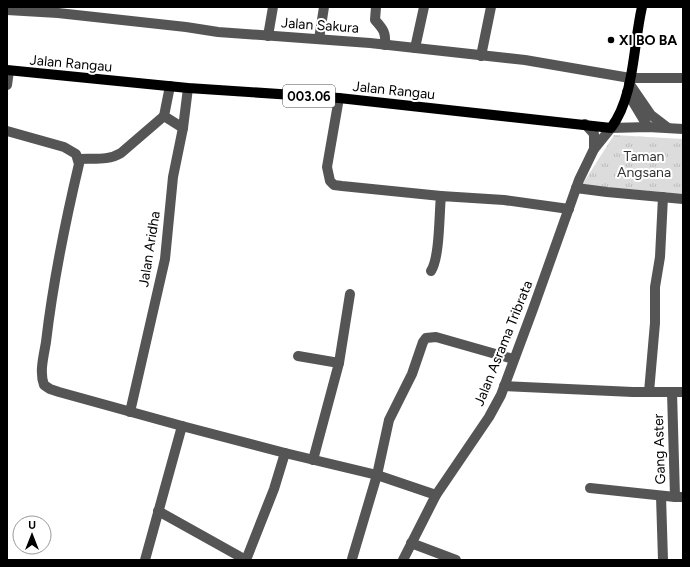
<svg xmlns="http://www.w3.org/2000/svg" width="690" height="567" font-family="Figtree,sans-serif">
<defs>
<pattern id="park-tufts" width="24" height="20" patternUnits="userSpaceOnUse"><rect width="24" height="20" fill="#dcdcdc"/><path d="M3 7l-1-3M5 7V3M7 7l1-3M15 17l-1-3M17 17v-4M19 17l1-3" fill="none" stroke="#bbb"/></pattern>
</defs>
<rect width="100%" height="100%" fill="#fff"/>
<!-- park -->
<path fill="url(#park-tufts)" d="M614,135l69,4v55l-101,-9z"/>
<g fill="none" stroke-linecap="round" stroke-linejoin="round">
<!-- minor -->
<g stroke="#555" stroke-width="10">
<path d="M376,7l-1,13c8,9 11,12 10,25"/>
<path d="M7,10l51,3 128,14 32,5 152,11 155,17 105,18h53"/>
<path d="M268,36l5,-29"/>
<path d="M319,39l5,-32"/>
<path d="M415,48l9,-41"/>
<path d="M481,56l10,-49"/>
<path d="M629,83l22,32 17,13"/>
<path d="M7,85l2,-14"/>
<path d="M170,86l-6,30 19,12"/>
<path d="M627,92l21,35"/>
<path d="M339,98l-12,69 3,14 4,4 8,1 99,10"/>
<path d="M585,124l9,10v15"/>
<path d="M7,131l57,16 12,7 3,10c-14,59 -26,118 -33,178 -2,13 -7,30 -2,43l6,4 9,3 123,34"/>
<path d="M78,159c15,-1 30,2 43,-6l43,-37"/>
<path d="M576,188l31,4 76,7"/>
<path d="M431,271c9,-14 8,-57 10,-75l63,4 65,9"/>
<path d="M298,356l41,7 -26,97"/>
<path d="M339,363l11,-69"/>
<path d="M504,386l129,6h50"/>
<path d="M649,392l6,-69v-36l5,-30 3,-60"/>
<path d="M672,392l3,105h8"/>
<path d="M130,412l35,-153 8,-82 10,-49 5,-40"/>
<path d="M590,488l85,9"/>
<path d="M661,496l2,64"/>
<path d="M158,511l88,49"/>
<path d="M411,543l45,17"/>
<path d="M352,559l25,-84 12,-55 23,-46 11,-32 3,-4 10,-1 77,22"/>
<path d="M145,560l37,-134 103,27 92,22 59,20"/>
<path d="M246,560l28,-71 11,-36"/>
<path d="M403,560l33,-65 53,-78 12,-22 32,-86 46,-129 15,-31 17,-21 37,-1 35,2"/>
</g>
<!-- major -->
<path stroke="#000" stroke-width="10" d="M7,70l181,18 151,10 272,30c24,-32 22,-83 31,-121"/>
</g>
<!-- markers -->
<circle fill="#000" stroke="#fff" stroke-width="1.5" cx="611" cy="40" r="4"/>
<g text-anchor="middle" stroke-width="4" stroke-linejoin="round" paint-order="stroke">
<!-- shield labels -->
<rect fill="#fff" stroke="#4c4c4c" stroke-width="1" x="283" y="85" width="52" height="22" rx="3"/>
<g font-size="13" font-weight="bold" fill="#000">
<text x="309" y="101">003.06</text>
</g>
<!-- street labels -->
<g font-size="14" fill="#000" stroke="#fff">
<text transform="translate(320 25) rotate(4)" y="5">Jalan Sakura</text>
<text transform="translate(71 63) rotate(5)" y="5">Jalan Rangau</text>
<text transform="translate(394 90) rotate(6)" y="5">Jalan Rangau</text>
<text transform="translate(149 249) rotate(-81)" y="5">Jalan Aridha</text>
<text transform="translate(503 343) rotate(-68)" y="5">Jalan Asrama Tribrata</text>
<text transform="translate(659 449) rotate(-92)" y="5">Gang Aster</text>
</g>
<!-- poi labels -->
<g font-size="14" font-weight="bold" fill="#000" stroke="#fff" text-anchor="start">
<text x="619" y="45">XI BO BA</text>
</g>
<!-- park labels -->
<g font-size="14" fill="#333" stroke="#fff">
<text x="644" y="161">Taman<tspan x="644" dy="16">Angsana</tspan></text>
</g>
</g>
<!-- border -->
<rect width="690" height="567" fill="none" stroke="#000000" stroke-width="16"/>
<!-- north arrow -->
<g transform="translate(32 535)"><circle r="19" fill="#ffffff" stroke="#999999"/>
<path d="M0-3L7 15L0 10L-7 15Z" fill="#000000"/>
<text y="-6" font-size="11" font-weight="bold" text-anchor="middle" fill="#000000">U</text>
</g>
</svg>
